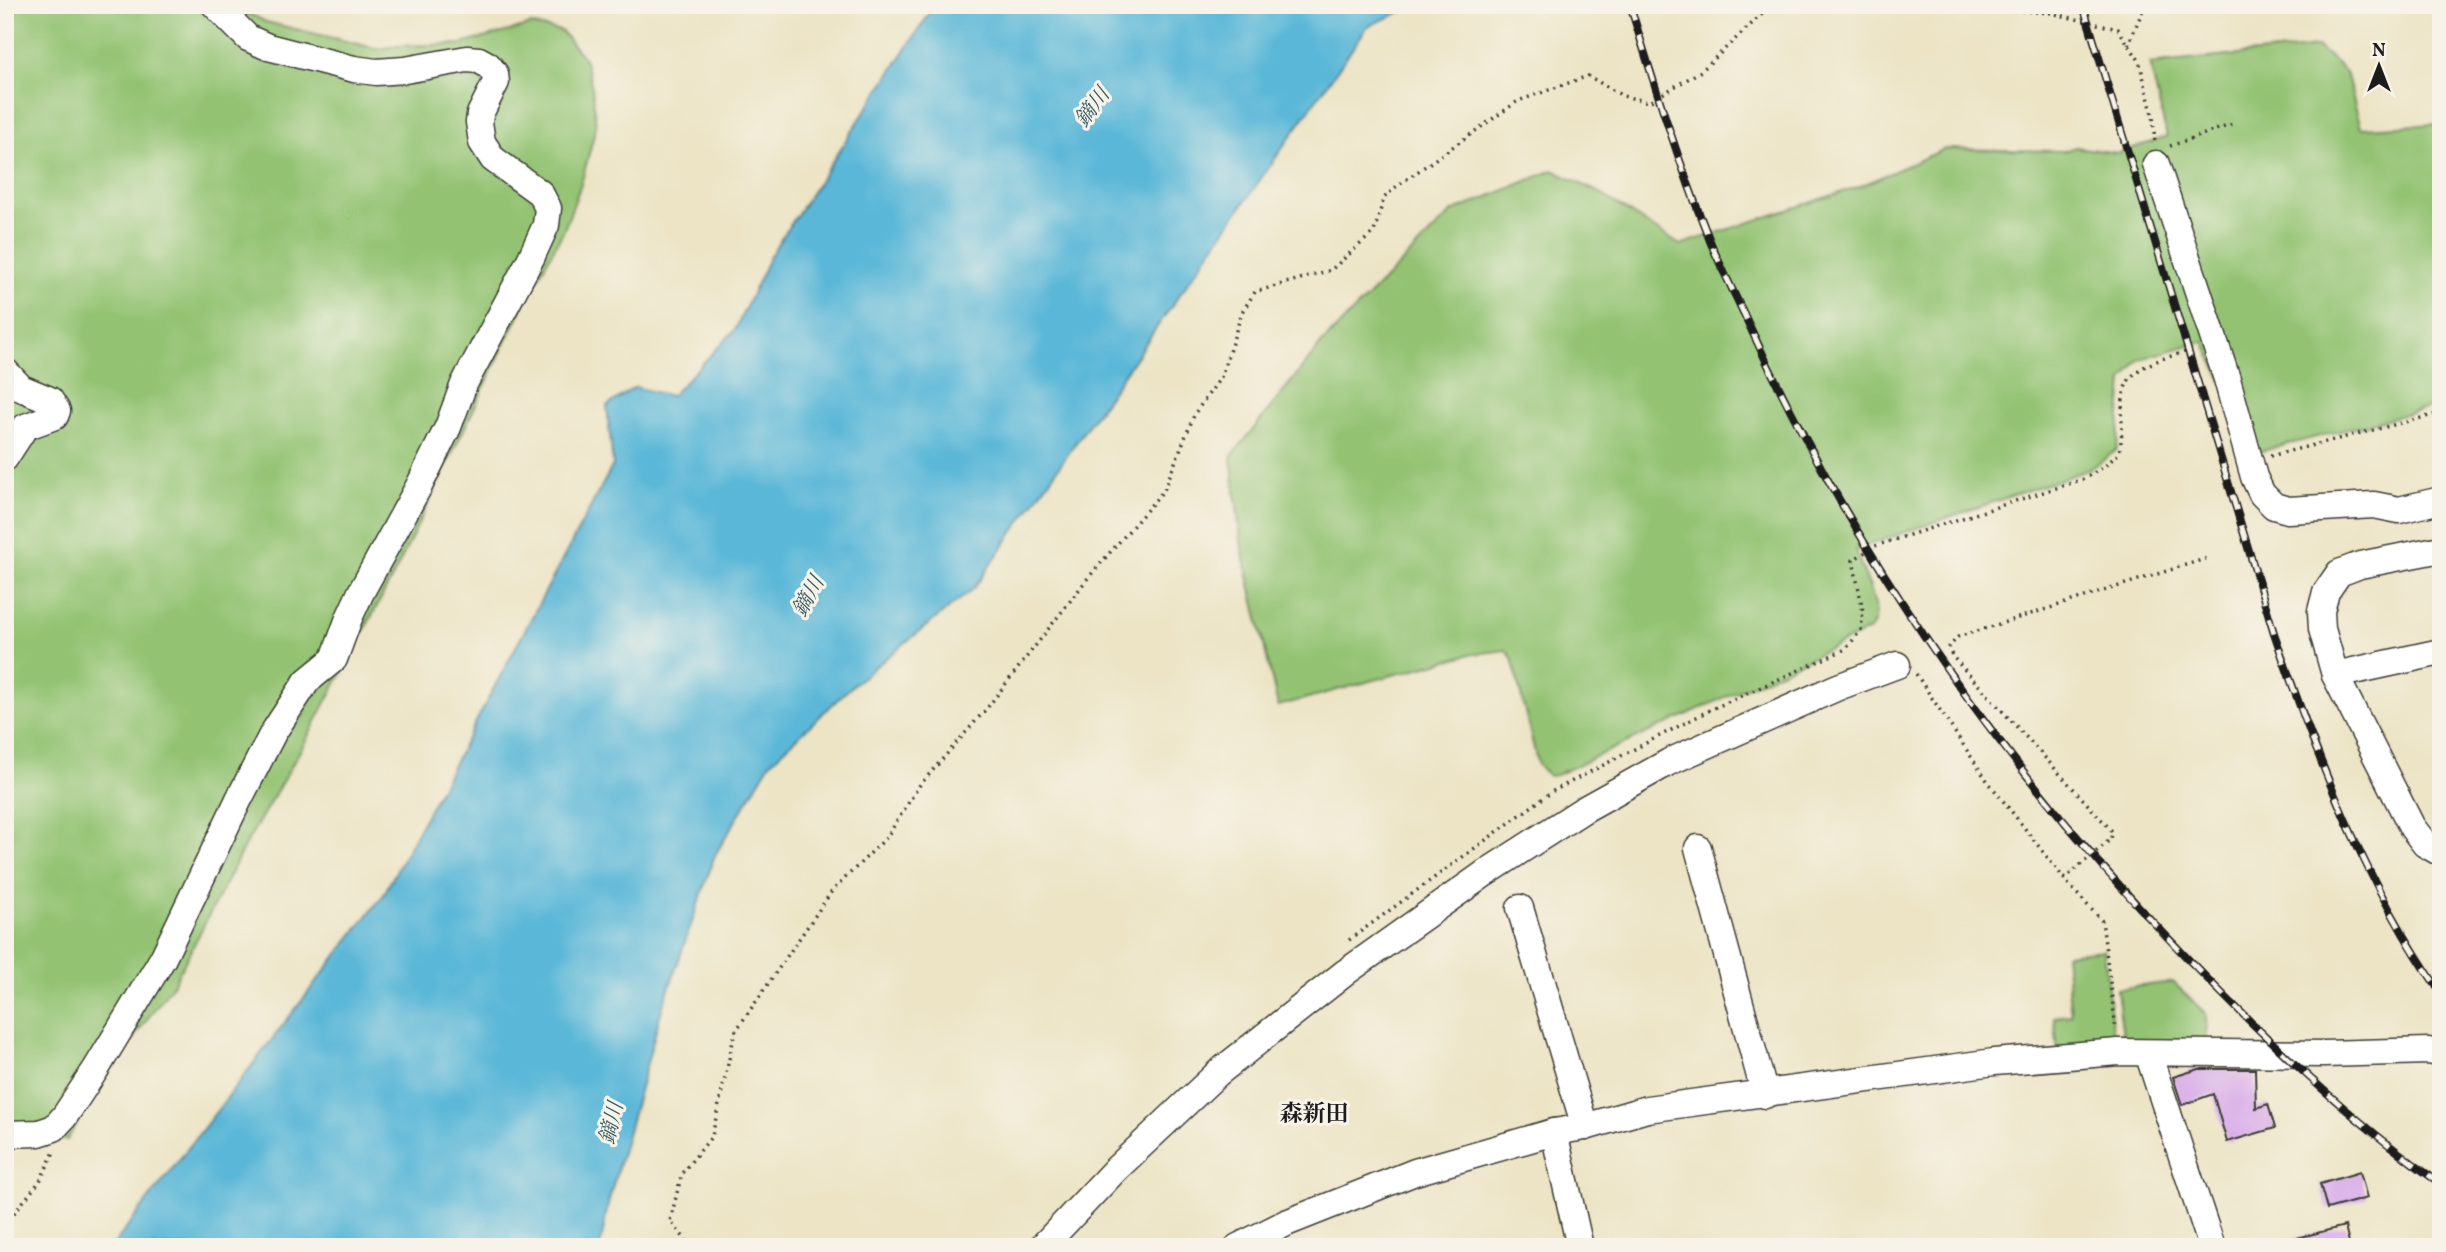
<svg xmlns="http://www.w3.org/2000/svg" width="2446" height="1252" font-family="Vollkorn,'Noto Serif JP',serif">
<rect width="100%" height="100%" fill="#f7f3e8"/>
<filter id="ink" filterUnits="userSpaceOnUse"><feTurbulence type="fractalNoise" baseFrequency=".0143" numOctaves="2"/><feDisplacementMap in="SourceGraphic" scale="14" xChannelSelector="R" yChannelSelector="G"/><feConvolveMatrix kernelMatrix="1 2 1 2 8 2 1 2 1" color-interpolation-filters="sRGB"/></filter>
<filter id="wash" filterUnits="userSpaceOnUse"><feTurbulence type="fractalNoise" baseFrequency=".00686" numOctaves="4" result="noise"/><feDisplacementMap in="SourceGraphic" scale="28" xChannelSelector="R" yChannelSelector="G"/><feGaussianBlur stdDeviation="1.57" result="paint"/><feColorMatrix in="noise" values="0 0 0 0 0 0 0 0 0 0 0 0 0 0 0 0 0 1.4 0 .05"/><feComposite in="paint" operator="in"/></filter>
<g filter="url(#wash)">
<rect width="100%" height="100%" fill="#ece4c5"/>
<!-- green -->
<g fill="#93c372" stroke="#587047" stroke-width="2">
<path d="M5,5h226l35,17 113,27 16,-3 67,-2 69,-19 30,6 23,27 8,29 4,40 -15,57 -18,48 -35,64 -133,276 -91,172 -60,103 -70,136 -74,100 -33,57 -62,2z"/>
<path d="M2318,47l28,25 15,56 80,-4v281l-187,48 -50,-112 -64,18 -17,22 -6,69 -27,19 -234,80c4,25 31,58 14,81l-314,145 -7,1 -11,-11 -26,-107 -6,-8 -39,5 -189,51 -36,-157 -11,-92 92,-115 129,-130 101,-42 45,22 82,53 178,-58 87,-38 119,2 11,-4 43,6 49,-16 -17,-73z"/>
<path d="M2104,950l10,96 -56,6 -4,-35 17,-2 -6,-61z"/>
<path d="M2173,982l33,32 1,27 -83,3 -7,-55z"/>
</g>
<!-- water -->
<path fill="#5ab7d8" stroke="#3b6a7a" stroke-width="2" d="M935,5h482l-49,21 -394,562 -119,95 -85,80 -55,92 -54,157 -52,188 -9,47h-488l272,-353 229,-429 -6,-59 28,-19 36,9 64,-66 35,-74z"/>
<g id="blocks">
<!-- building -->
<g fill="#d6a7e9">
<path d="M2199,1069h56l1,39 12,-4 7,24 -48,14 -14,-48 -31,11 -9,-28z"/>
<path d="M2360,1172l7,26 -40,11 -7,-25z"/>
<path d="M2345,1226l5,21h-64l-1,-6z"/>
</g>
</g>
</g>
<g filter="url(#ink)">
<use href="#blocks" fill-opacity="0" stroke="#3b3a35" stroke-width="2"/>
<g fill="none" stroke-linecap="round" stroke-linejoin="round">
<defs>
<g id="minor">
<path d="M2156,164l71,215 27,98 8,17 12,12 14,4 86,-5 25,5 42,-10"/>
<path d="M5,371l16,17 29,12 7,11 -2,5 -30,11 -20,31"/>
<path d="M2441,549l-81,16 -21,8 -13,19 -5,19 1,18 13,46 77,152 13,17 16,9"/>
<path d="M2335,675l106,-23"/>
<path d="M1698,848l67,247"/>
<path d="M1520,908l65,219"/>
<path d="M2148,1053l64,194"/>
<path d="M1554,1132l26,115"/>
<path d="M5,1134l34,-1 15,-5 10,-11 32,-48 67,-111 75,-157 35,-68 34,-52 27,-22 15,-41 12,-26 58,-106 29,-59 16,-43 67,-126 15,-33 2,-17 -8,-15 -47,-34 -11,-17 -3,-20 1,-8 16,-32 -1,-8 -7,-9 -9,-5 -12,-1 -62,11 -29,2 -22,-3 -86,-22 -20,-9 -33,-33"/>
<path d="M1042,1247l73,-77 103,-97 128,-101 138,-98 99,-64 86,-48 169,-75 59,-22"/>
<path d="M1238,1247l48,-24 129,-51 139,-40 31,-5 62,-18 347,-47 124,-10 206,2 105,-3 12,3"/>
</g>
</defs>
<!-- minor casing -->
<use href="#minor" stroke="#3b3a35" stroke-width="29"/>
<!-- path -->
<g stroke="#3b3a35" stroke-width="3.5" stroke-dasharray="2 5" stroke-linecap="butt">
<path d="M1987,5l10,4 54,4 67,16 21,31 14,56 2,28"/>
<path d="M2128,45l17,-40"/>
<path d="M2170,146l63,-22"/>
<path d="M2270,456l171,-43"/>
<path d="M1916,674l70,105 83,106 33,36 14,108"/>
<path d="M2064,879l47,-40 1,-8 -160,-175 -3,-9 9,-10 250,-79"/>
<path d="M1349,940l204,-149 159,-82 134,-60 15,-19 2,-19 -10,-51 22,-14 209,-67 21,-13 14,-13c5,-20 1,-40 5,-60 4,-30 48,-36 71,-44"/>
<path d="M5,1224l35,-43 14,-29 -2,-1"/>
<path d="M692,1247l-22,-26 12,-48 30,-37 23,-104 97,-141 55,-54 32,-51 68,-78 101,-130 76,-88 31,-77 26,-36 21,-65 13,-20 76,-22 43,-38 10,-34 13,-12 121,-85 70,-25 35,20 26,6 52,-31 71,-66"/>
</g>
<!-- minor -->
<use href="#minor" stroke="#fff" stroke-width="26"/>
<defs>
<g id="rail">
<path d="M1630,5c24,79 49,159 80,236 12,29 27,57 40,86 109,237 258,447 440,634 78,80 159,158 251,223"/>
<path d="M2083,5l191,628c43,125 91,251 167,360"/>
</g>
</defs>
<!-- rail casing -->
<use href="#rail" stroke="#1c1c1c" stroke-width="8"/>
<!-- rail -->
<use href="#rail" stroke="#f7f3e8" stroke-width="5" stroke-dasharray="16" stroke-linecap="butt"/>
</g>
</g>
<g text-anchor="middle" stroke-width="6" stroke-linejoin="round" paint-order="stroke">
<!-- water labels -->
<g font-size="21" font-style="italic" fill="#355a67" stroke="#f7f3e8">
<text transform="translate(1092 107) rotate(-53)" y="7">鏑川</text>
<text transform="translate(808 596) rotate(-61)" y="7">鏑川</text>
<text transform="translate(611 1123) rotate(-76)" y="7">鏑川</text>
</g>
<!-- quarter labels -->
<g font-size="23" font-weight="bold" fill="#1c1c1c" stroke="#f7f3e8">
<text x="1314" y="1121">森新田</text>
</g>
</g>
<!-- margin -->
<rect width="2446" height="1252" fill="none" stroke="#f7f3e8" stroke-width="28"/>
<!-- north arrow -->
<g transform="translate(2379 66)" stroke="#f7f3e8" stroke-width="5" paint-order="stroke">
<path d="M0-5L12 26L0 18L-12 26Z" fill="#1c1c1c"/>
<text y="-10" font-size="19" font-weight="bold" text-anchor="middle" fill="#1c1c1c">N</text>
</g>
</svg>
